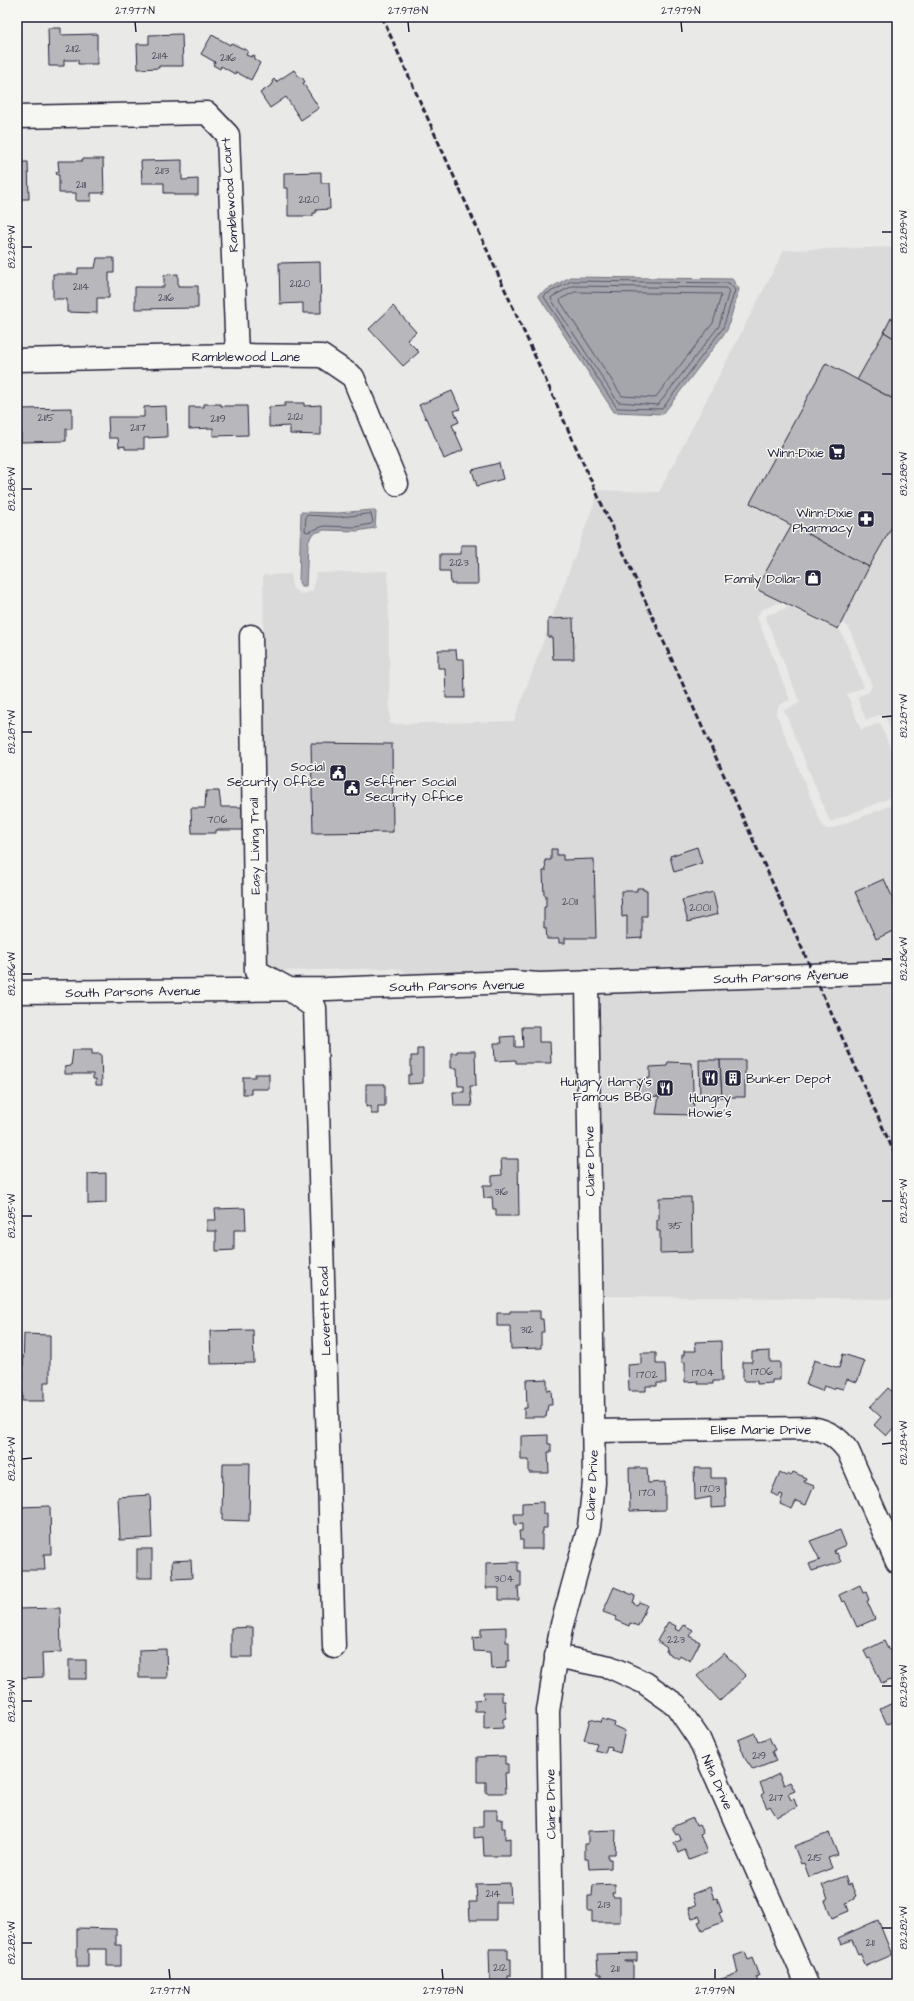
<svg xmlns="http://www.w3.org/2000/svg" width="914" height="2001" font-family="'Architects Daughter',sans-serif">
<rect width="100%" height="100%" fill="#e9e9e7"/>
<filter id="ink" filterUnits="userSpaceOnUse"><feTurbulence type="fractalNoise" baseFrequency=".025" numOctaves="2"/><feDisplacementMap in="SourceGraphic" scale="8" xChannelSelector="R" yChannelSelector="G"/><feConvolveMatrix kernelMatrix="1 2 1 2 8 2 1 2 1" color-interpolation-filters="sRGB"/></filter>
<g filter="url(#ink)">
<!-- built -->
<g fill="#dadada">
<path d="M897,247v498l-11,-27 -7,-3 -13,5 -9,-23 12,-5 3,-6 -23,-58 -4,-4 -52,-24h-7l-25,10 -4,7 33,83 -11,5 -3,8 46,112 4,4h5l66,-26v161l-476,13 -28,-9 -119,3 -7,-4 -4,-392 28,-1v8l2,7 8,5 11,-3 2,-4 2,-14 72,-2 2,153 124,-3 85,-231 60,2 125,-242z"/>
<path d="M789,607l52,24 23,56 -17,7 14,36 19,-7 17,42v30l-67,27 -46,-112 16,-7 -35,-87z"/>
<path d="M897,981v318l-296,-3 -5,-306z"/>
</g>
<!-- water -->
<g fill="#a5a5ac" stroke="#71717f">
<path d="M570,277l162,2 7,10 -12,41 -64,84 -49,-2 -76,-117z"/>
<path d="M372,510l4,2 -1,16 -18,3 -33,-1 -12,4 -4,9 -2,43h-5l-2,-4 2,-70 37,1z"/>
</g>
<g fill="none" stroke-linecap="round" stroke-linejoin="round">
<!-- shore -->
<g stroke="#565668" stroke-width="1">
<path d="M572,281l157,2 6,7 -12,38 -61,81 -45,-1 -73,-111 1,-2z"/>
<path d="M573,286l153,2 3,3 -10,35 -61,79 -40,-3 -67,-103 1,-2z"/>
<path d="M575,292l145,2 1,2 -8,27 -58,75 -33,-2 -62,-95 1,-2z"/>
<path d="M371,514l2,8 -2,2 -15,3 -32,-1 -16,6 -3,-1 1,-16 33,2z"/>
</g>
</g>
<!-- building -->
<g fill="#b8b8bc" stroke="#22223b">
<path d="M48,28h13v7l36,-1v30h-19v-4h-14v6h-15z"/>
<rect x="17" y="30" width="3" height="22"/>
<path d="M182,34l1,32h-24v2l-21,1 -1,-25h12v-9z"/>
<path d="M212,35l18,10 1,-2 17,8 -2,4 5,2 2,-2 2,1 -1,3 6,4 -9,17 -15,-8 -1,2 -14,-8 -1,3 -7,-4 2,-3 -14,-8z"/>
<path d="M294,70l6,8 2,-1 3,5 -2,1 16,25 -18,12 -15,-23 -16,11 -10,-15 13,-9 -1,-3 2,-2 2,3z"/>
<path d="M82,159h21l1,34h-13v8h-15v-8h-17v-18h-2l-1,-3h3l-1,-11h24z"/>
<path d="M182,160v20l16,-1v16h-24v-2h-10v-10h-22l-1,-22z"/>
<path d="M17,162h11l1,37h-12z"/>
<path d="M321,172v11h8l1,26 -14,1v3h-3v3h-25v-28h-4v-15z"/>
<path d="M97,258h17v15h-5v25h-12v15l-30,-1v-13h-14v-25h25v-6h17z"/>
<path d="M320,262l1,51h-18v-10l-23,1 -1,-41z"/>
<path d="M178,274v12h20v22l-63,1v-22h29v-12z"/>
<path d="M393,306l23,26 -9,8 12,12 -16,14 -34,-37z"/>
<path d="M891,318l6,3v19l-13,-8z"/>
<path d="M884,332l13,8v61l-40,-21z"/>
<path d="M826,363l71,38v117l-28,49 -119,-64z"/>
<path d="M452,391l8,18 -6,2 5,11 -7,3 11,25 -19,9 -17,-41 -1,1 -7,-14z"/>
<path d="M285,403h19v3l17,-1v30l-31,-1v-8l-21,1v-20l16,-1z"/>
<path d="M204,404h17v2h26l1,29 -35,1v-8l-24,1v-22h15z"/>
<path d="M166,406l1,31 -23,1v11h-19v-3l-6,1 -1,-9h-9l-1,-21h36v-10z"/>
<path d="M72,408v21h-6v12l-45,1v-12h-3v-5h3l-1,-16z"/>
<path d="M499,463l4,16 -26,7 -5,-16z"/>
<path d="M792,525l77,42 -31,62 -82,-40z"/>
<path d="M461,545h16l1,39h-27l-1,-13h-10v-17h21z"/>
<path d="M573,618l1,41h-21l-1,-22h-4v-18z"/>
<path d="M438,650h18l1,9h7l1,39h-19l-1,-30h-7z"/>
<path d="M311,743l81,1 1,88 -80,1z"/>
<path d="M206,791h13l2,16h21l1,23h-27v3h-24l-1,-25h14z"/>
<path d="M697,847l5,16 -28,9 -4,-16z"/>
<path d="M551,849h6v6h6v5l31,-1 2,79h-31v5h-6v-4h-12l-1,-11h-2v-21h2v-12h-2l-1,-24h3l-1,-11h6z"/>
<path d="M884,879l13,28v22l-21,10 -21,-47z"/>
<path d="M637,888h6v2h4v26h-5v22l-15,1v-23l-5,1 -1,-26h16z"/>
<path d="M713,892l5,22 -30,8 -6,-22z"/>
<path d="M522,1027h17v15h11l1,21h-35v-3l-21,1 -1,-18h8l-1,-6 14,-1v11h8z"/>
<path d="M417,1049h6v34l-15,1v-9h3v-19h6z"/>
<path d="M73,1050h19v4h9l1,31h-6v-6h-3v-5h-28v-7l6,-1z"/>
<path d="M457,1051h18l1,35h-6l2,20h-18l-1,-14h11v-6h-6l-1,-18h-6v-15h6z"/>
<path d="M699,1060h21l2,37h-22z"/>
<path d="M720,1060h25v37h-23z"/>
<path d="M668,1062l24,1 2,52 -38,-1 3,-18 -22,2v-18l13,-2v-11l17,-1z"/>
<path d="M255,1074h14v15h-18v5h-8v-17h12z"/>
<path d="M366,1084h19v22h-7v8h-7v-8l-5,1z"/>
<path d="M501,1159h17l1,57h-23v-7h-3l-1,-12 -8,1 -1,-13h9v-9l10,-1z"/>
<path d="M106,1173v30l-18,1v-30z"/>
<path d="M691,1197l1,55 -32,1v-22h-3v-11h2v-22z"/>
<path d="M245,1208l1,22h-12v20l-18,1v-20h-9v-11h9l-1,-11z"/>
<path d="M510,1311h30v8h3l1,13h-3v16l-30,1 -1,-23h-13v-13h13z"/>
<path d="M253,1330l1,33 -43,1 -1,-33z"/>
<path d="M24,1334l26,1v47h-6v19h-22z"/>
<path d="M721,1341l1,40h-9v3h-15v-3l-13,1v-20h-3v-7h2v-4h12l-1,-9z"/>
<path d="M770,1351v11h10v18h-8v3l-15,1v-3h-14v-19h9v-10z"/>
<path d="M641,1353h15v11h9l1,19h-9v3h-11v5h-17l-1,-26 13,-1z"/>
<path d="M843,1354l22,7 -8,21 -10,-3 -4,10 -8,-2 -1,2 -10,-3 -2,5 -16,-6 8,-25 25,8z"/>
<path d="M547,1379v12l4,-1 1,15h-4l-2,12h-22v-9h3l-1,-28z"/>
<path d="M888,1388l8,7 -5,6 6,5v18l-11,12 -12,-11 7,-8 -11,-10z"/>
<path d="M548,1435v9h3v8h-3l1,21h-20v-13h-8v-24z"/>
<path d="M223,1463h27l-1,58 -27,-1z"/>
<path d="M629,1468h18l1,15 17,-1v28l-35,1z"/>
<path d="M694,1468h17v10h14l1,29 -15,1v-11l-16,3z"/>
<path d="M780,1472l7,4 1,-2 3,2 2,-4 13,6 -2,4 10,4 -8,19 -10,-4 -4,8 -12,-5 3,-9 -3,-1 -1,3 -8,-4z"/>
<path d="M150,1495l2,43 -32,2 -2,-43z"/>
<path d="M543,1502v12l4,-1v15h-4v4h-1v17h-19v-9h-3l-1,-9h3v-7l-7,1 -1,-11h8v-11z"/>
<path d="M50,1506l1,48h-7l1,16h-28v-63z"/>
<path d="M840,1530l6,15 -12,5 1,4 2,-1 4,9 -29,9 -3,-7 11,-4 -10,-19z"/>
<rect x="137" y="1549" width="15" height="29"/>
<path d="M191,1560l1,18 -19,1 -1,-18z"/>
<path d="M518,1562v9h3v15h-3l1,14h-20v-12h-13v-25z"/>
<path d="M860,1585l3,8 3,-1 3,8 -2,1 8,18 -18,8 -12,-26 -3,1 -3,-7z"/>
<path d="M614,1587l21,9 -2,7 4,2 2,-3 8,3 -9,21 -8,-3 -1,3 -14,-6 2,-3 -14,-5z"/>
<path d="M60,1608l1,44 -19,1 1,24 -26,1v-69z"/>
<path d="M668,1622l8,4 -1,3 5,2 4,-6 9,5 -4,6 11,6 -10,19 -10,-6 -2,4 -12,-7 1,-4 -10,-7z"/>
<path d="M253,1627v30h-22v-29z"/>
<path d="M506,1627v15h3v19h-3v7l-15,1 -1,-17 -16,-1 -1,-13 8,-1v-9z"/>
<path d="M884,1641l4,8 3,3 3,-2 3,7v20l-15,7 -12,-26 -2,1 -4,-8z"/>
<path d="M166,1649l1,29h-28v-28z"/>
<path d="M724,1653l22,23 -26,25 -23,-25z"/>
<rect x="69" y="1660" width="17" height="19"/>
<path d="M483,1692h19v9h3l1,17 -3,1v9l-19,1v-18h-9v-11l9,-1z"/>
<path d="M897,1701v27l-3,-7 -7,3 -7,-15z"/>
<path d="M590,1719l11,3 1,-3 13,4 -1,3 11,5 -5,22 -9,-3 1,-3 -5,-1 -2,7 -10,-3 2,-7 -13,-3z"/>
<path d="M755,1733l3,9 11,-5 6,13 -3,1 4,10 -23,9 -7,-10 -8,-20z"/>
<path d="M505,1756v8h3v9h-3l1,20h-20v-11h-9v-25z"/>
<path d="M779,1774l5,11 6,-3 5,9 -7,3 3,6 3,-1 3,8 -20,10 -7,-11 -3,2 -6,-13 3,-2 -4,-10z"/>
<path d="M483,1810h14v9h5v9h3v11l5,-1v18h-26l-1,-19 -9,1v-11h9z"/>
<path d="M693,1818l3,8 3,-1 4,8 -3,1 7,19 -18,7 -4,-10 -7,3 -4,-10 7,-3 -2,-6 -3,1 -4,-8z"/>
<path d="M616,1830l-1,24h-7v5h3v9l-22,1 -1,-10h-3v-15h3v-13z"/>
<path d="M829,1833l9,22 -10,3 4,10 -23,9 -5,-14 -3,1 -7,-18z"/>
<path d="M845,1876l3,9 3,-1 5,12 -2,1v2l-8,4 3,8 -17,7 -7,-17 3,-2 -6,-14z"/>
<path d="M510,1883l1,19h-15v18h-26l-1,-18h8l-1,-18z"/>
<path d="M615,1884v9h-3l1,4h7v25h-28v-11h-4v-15h4l1,-11z"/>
<path d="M710,1887l4,12 3,-1 5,14 -3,1 4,9 -21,8 -4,-8 3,-1 -2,-5 -7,2 -3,-10 7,-2 -4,-12z"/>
<path d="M878,1920l14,35 -26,11 -6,-13 -2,1 -6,-14 -11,4 -3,-6z"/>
<path d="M77,1928l39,1v16h5v21h-14v-17h-19v18h-11z"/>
<path d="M489,1949h19v10h3v17h-3v8h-18z"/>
<path d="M745,1952l3,8 4,-2 7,18 -3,1 3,7h-39l-1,-4 19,-7 -4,-17z"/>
<path d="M637,1953v8h-12v1h8v22h-32v-10h-3l-1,-20z"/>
</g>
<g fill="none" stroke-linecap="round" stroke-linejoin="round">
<defs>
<g id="minor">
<path d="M17,117l190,-4 21,22 9,220"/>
<path d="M17,360l220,-5 85,1 31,21 44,107"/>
<path d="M251,636l5,335 33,18 26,19 19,639"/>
<path d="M593,1431l219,-3c16,3 26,9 36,23l49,111"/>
<path d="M556,1656l54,11 35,16 31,22 23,34 108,245"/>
<path d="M553,1984l-5,-273 13,-83 28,-101 5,-44 -7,-501"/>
</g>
<path id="major" d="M17,992l310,-3 186,-7 26,2 358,-12"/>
</defs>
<!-- minor casing -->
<use href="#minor" stroke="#22223b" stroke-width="25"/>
<!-- major casing -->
<use href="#major" stroke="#22223b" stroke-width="25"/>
<!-- minor -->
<use href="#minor" stroke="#f6f6f2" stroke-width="22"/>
<!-- major -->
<use href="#major" stroke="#f6f6f2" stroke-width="22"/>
<!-- rail -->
<path stroke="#22223b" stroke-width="3" stroke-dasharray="6 3" stroke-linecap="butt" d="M382,17l515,1142"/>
</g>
</g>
<!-- ticks -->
<path fill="none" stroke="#22223b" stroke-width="1.5" d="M135,22l1,10M408,22l1,10M681,22l1,10M882,232h10M22,247h10M882,474h10M22,489h10M882,717l10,-1M22,732h10M882,959h10M22,974h10M882,1201h10M22,1216h10M882,1444l10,-1M22,1459l10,-1M882,1686h10M22,1701h10M882,1928h10M22,1943h10M169,1969l1,10M442,1969l1,10M715,1969v10"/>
<!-- icons -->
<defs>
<symbol id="supermarket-square" viewBox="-11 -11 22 22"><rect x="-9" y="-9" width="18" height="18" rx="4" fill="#22223b" stroke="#f6f6f2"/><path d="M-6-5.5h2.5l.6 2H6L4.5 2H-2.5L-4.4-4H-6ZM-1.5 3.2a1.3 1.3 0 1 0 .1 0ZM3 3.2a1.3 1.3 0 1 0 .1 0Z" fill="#fff"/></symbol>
<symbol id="pharmacy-square" viewBox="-11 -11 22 22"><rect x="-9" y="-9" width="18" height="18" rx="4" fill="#22223b" stroke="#f6f6f2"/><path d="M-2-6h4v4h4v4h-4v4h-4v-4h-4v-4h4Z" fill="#fff"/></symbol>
<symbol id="shop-square" viewBox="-11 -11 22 22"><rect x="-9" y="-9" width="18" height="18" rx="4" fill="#22223b" stroke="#f6f6f2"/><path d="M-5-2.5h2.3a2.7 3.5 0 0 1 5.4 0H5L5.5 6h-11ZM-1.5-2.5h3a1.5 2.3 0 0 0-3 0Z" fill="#fff"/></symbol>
<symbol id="civic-square" viewBox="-11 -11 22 22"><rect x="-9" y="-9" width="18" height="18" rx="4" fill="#22223b" stroke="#f6f6f2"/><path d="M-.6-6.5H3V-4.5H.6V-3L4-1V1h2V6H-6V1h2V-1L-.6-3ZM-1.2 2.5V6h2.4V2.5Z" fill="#fff"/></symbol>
<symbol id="restaurant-square" viewBox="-11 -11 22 22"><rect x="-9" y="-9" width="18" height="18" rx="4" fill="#22223b" stroke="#f6f6f2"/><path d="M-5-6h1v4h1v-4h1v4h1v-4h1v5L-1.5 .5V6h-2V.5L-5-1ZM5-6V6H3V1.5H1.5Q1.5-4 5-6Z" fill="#fff"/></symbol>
<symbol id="building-square" viewBox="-11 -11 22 22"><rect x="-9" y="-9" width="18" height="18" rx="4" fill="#22223b" stroke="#f6f6f2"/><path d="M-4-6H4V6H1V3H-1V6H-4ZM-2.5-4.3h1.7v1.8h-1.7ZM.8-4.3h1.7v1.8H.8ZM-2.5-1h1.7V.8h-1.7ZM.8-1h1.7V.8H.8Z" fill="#fff"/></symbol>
</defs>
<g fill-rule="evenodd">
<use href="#supermarket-square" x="827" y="442" width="20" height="20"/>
<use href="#pharmacy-square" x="856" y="509" width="20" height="20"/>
<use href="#shop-square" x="803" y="568" width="20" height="20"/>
<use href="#civic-square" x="328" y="763" width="20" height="20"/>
<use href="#civic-square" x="342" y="778" width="20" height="20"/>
<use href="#restaurant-square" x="700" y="1068" width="20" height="20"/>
<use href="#building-square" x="723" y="1068" width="20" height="20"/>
<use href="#restaurant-square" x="655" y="1078" width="20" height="20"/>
</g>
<g text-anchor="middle" stroke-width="3" stroke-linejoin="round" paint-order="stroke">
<!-- number labels -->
<g font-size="11" fill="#48485b">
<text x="73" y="52">2112</text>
<text x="160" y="59">2114</text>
<text x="228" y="61">2116</text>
<text x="162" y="174">2113</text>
<text x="81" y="188">2111</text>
<text x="309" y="203">2120</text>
<text x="300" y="287">2120</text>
<text x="81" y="290">2114</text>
<text x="166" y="301">2116</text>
<text x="295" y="420">2121</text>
<text x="46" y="421">2115</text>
<text x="218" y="422">2119</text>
<text x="138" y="431">2117</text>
<text x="459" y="566">2123</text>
<text x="217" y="823">706</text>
<text x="570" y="905">2011</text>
<text x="700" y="911">2001</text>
<text x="501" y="1195">316</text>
<text x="675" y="1229">315</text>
<text x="527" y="1333">312</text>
<text x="762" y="1375">1706</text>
<text x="703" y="1376">1704</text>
<text x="647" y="1378">1702</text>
<text x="710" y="1492">1703</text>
<text x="647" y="1496">1701</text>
<text x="504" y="1582">304</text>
<text x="676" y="1643">223</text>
<text x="759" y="1759">219</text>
<text x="776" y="1801">217</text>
<text x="815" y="1861">215</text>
<text x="493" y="1897">214</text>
<text x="604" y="1908">213</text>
<text x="870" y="1946">211</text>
<text x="500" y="1971">212</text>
<text x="615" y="1972">211</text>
</g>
<!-- street labels -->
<g font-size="13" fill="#22223b" stroke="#f6f6f2">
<text transform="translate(229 195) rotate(-94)" y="5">Ramblewood Court</text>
<text x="246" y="361">Ramblewood Lane</text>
<text transform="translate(254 846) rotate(-91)" y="5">Easy Living Trail</text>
<text transform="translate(781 976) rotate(-2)" y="5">South Parsons Avenue</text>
<text transform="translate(457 985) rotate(-1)" y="5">South Parsons Avenue</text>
<text transform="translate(133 991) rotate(-1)" y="5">South Parsons Avenue</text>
<text transform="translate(589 1161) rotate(-91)" y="5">Claire Drive</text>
<text transform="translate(324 1311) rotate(-92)" y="5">Leverett Road</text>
<text x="761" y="1434">Elise Marie Drive</text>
<text transform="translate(591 1485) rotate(-87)" y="5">Claire Drive</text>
<text transform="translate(718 1782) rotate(66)" y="5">Nita Drive</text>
<text transform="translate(550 1804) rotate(-91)" y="5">Claire Drive</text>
</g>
<!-- poi labels -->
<g font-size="13" fill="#22223b" stroke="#f6f6f2" text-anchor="end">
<text x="824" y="457">Winn-Dixie</text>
<text x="853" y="517">Winn-Dixie<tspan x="853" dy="15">Pharmacy</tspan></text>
<text x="800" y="583">Family Dollar</text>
<text x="325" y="771">Social<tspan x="325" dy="15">Security Office</tspan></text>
<text x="365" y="786" text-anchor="start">Seffner Social<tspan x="365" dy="15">Security Office</tspan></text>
<text x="746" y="1083" text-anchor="start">Bunker Depot</text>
<text x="652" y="1086">Hungry Harry's<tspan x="652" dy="15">Famous BBQ</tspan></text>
<text x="710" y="1102" text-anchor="middle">Hungry<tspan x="710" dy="15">Howie's</tspan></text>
</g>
</g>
<!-- margin -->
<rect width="914" height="2001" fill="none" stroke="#f6f6f2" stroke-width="44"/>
<rect x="22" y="22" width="870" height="1957" fill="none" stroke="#22223b" stroke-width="1.5"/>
<g font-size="10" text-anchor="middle" fill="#22223b">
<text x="135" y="14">27.977°N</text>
<text x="408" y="14">27.978°N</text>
<text x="681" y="14">27.979°N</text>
<text transform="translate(903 232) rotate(-90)" y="4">82.289°W</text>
<text transform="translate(11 247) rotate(-90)" y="4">82.289°W</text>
<text transform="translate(903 474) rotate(-90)" y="4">82.288°W</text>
<text transform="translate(11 489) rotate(-90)" y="4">82.288°W</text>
<text transform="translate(903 716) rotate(-90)" y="4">82.287°W</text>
<text transform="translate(11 732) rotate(-90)" y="4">82.287°W</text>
<text transform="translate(903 959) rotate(-90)" y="4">82.286°W</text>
<text transform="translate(11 974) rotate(-90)" y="4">82.286°W</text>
<text transform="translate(903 1201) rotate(-90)" y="4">82.285°W</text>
<text transform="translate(11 1216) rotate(-90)" y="4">82.285°W</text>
<text transform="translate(903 1443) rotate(-90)" y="4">82.284°W</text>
<text transform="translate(11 1459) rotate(-90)" y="4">82.284°W</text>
<text transform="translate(903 1686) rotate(-90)" y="4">82.283°W</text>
<text transform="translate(11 1701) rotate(-90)" y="4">82.283°W</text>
<text transform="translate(903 1928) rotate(-90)" y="4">82.282°W</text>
<text transform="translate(11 1943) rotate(-90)" y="4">82.282°W</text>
<text x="170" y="1994">27.977°N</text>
<text x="443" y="1994">27.978°N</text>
<text x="715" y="1994">27.979°N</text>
</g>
</svg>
